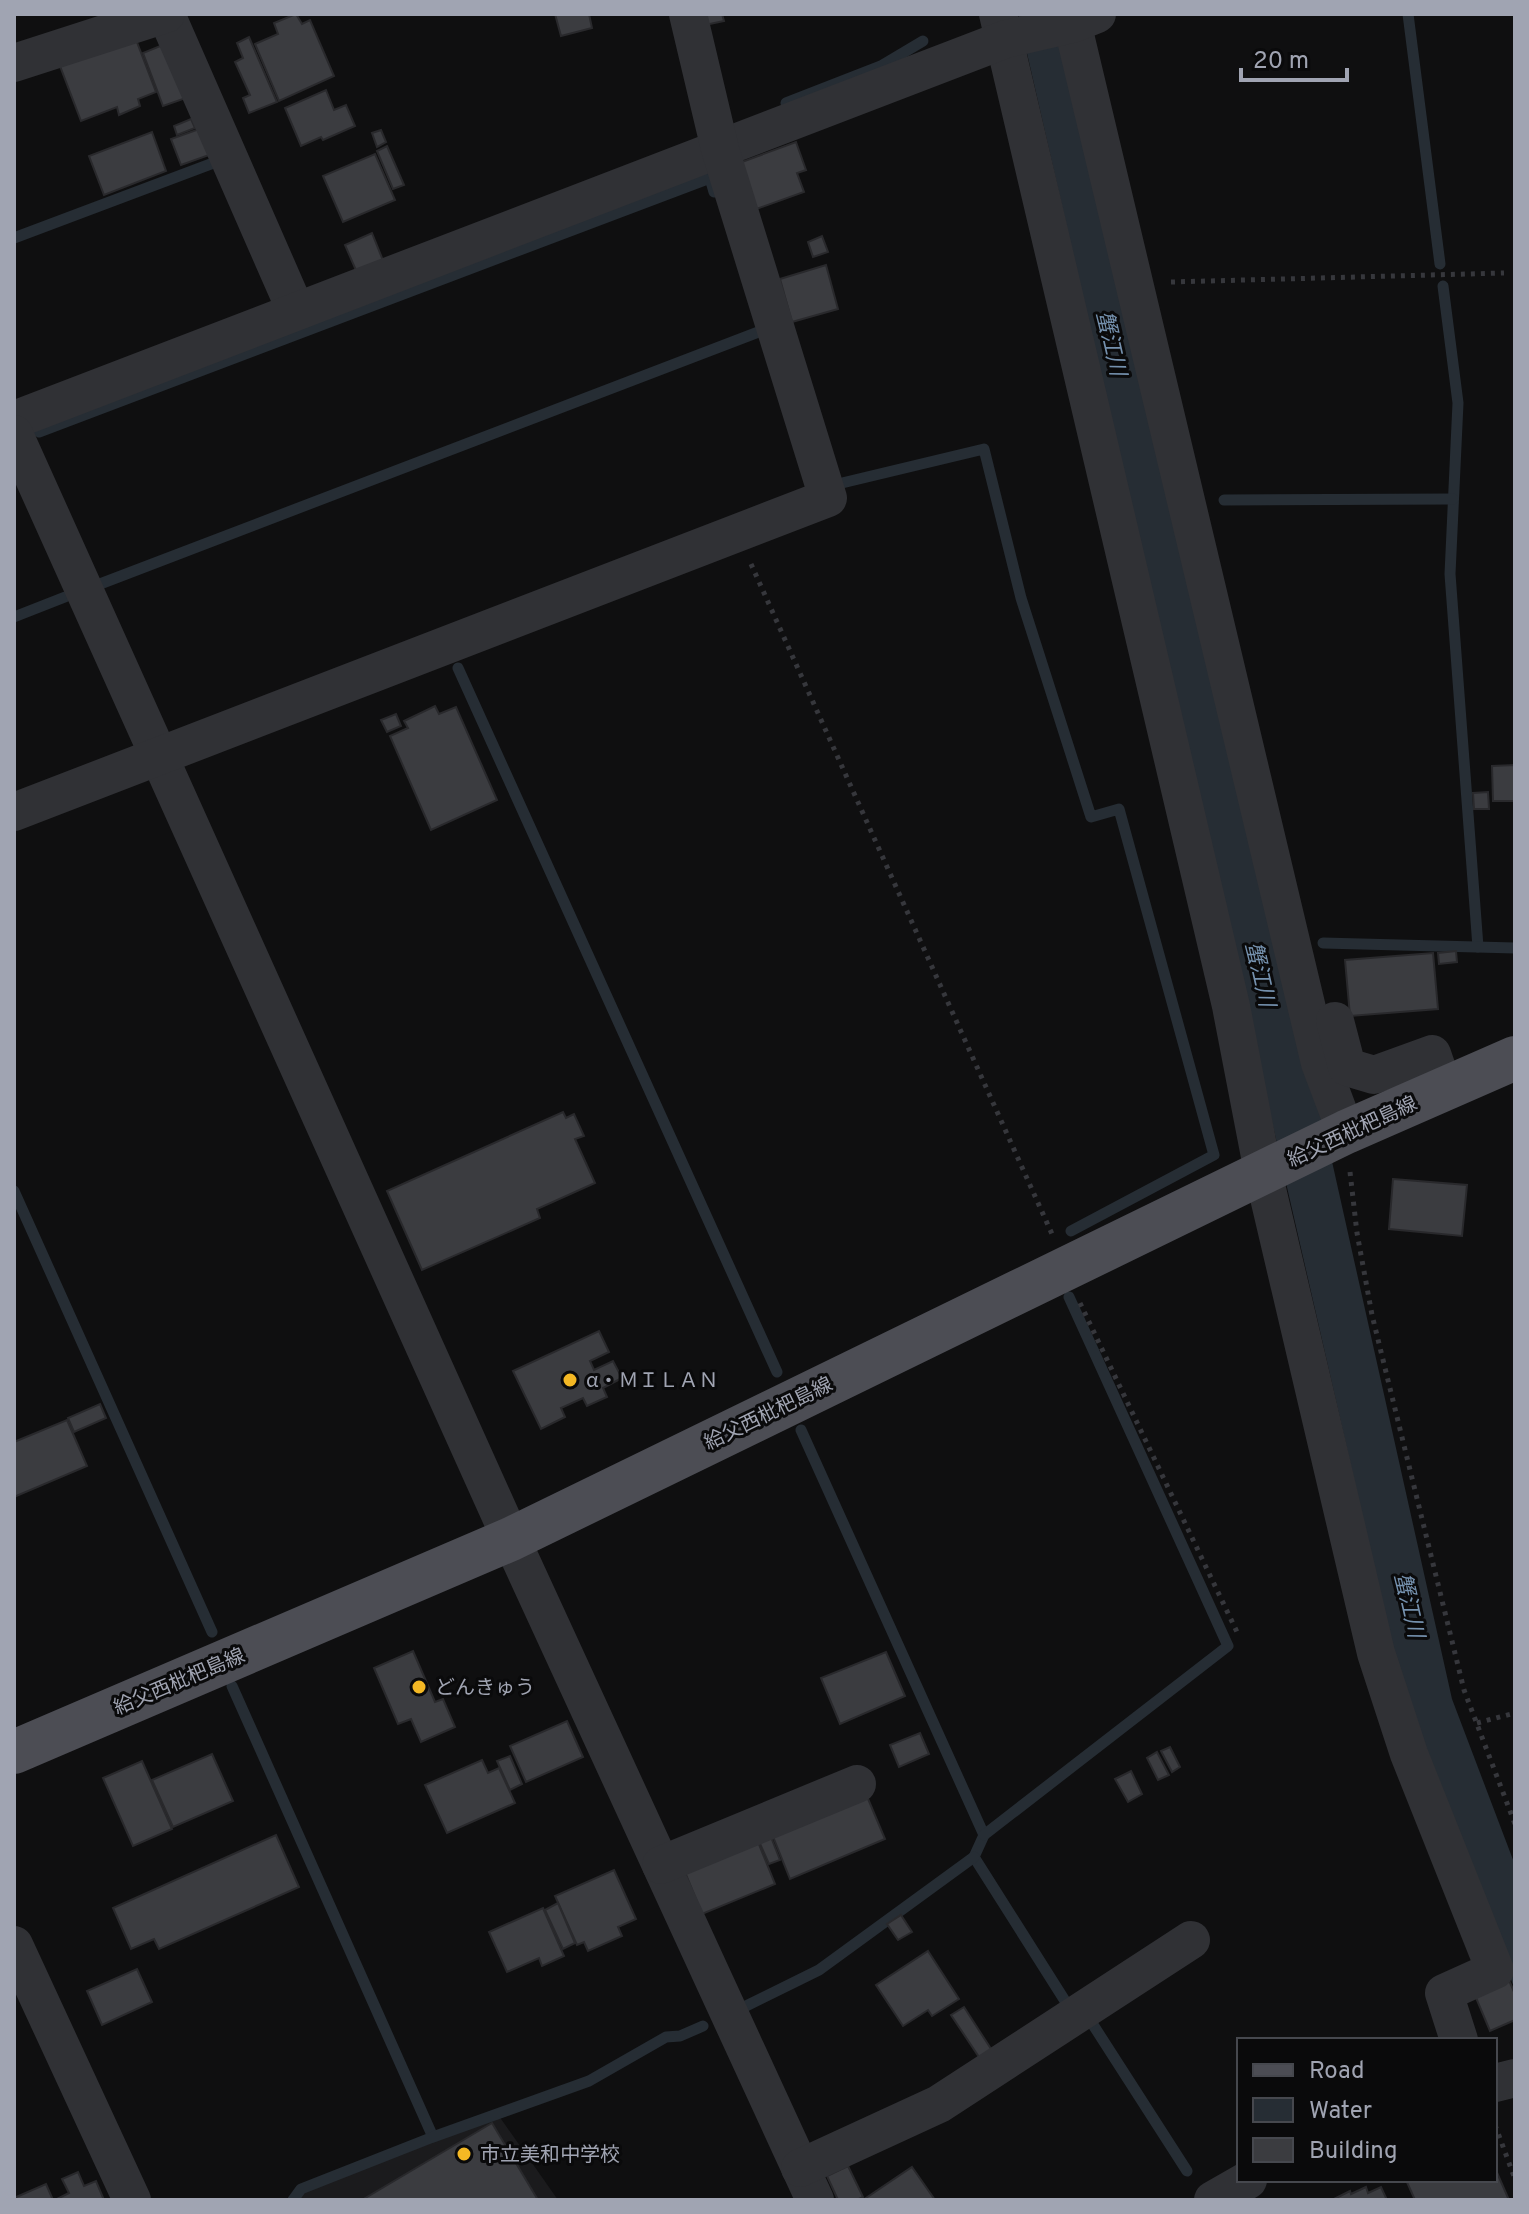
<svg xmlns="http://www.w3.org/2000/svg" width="1529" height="2214" font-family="Overpass,'Noto Sans JP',sans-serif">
<rect width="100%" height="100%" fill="#0f0f10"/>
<!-- built -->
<path fill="#1b1b1d" d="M499,2116l59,84h-260l7,-8z"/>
<!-- water -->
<path fill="#262d34" d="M1018,14h41l270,1134 123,551 63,166v125l-93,-246 -30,-99z"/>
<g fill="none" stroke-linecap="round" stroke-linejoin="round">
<!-- stream -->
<g stroke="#262d34" stroke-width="11">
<path d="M1408,14l32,250"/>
<path d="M786,103l95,-37 42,-25"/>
<path d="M14,238l202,-76"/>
<path d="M1443,286l15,117 -8,171 28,373"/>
<path d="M39,432l671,-254 4,14"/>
<path d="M842,483l142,-34 37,149 70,219 28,-8 95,346 -143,76"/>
<path d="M1224,500l229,-1"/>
<path d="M100,584l661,-253"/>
<path d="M14,617l51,-20"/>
<path d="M458,668l319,704"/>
<path d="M1323,943l192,5"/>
<path d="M14,1191l198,441"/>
<path d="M801,1430l183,405 -10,22 93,147"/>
<path d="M232,1686l201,451"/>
<path d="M984,1835l244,-189 -159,-349"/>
<path d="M744,2007l75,-37 155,-113"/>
<path d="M1090,2020l97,151"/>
<path d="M293,2200l8,-11 132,-52 156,-56 77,-44 14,-1 23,-10"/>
</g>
</g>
<!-- building -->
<g fill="#3b3c40" stroke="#29292c" stroke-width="2">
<path d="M296,14l6,10 8,-4 24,56 -55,25 -24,-57 23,-10 -4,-11z"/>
<path d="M555,14h34l3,14 -31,8z"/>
<path d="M697,14h25l2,7 -24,5z"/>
<path d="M135,37l21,55 -18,7 2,7 -21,9 -2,-8 -36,14 -21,-55z"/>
<path d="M249,37l28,65 -28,11 -6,-15 7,-3 -15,-33 8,-4 -6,-15z"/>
<path d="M165,44l21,54 -23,8 -20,-53z"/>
<path d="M326,90l8,20 12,-5 9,21 -32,14 -2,-3 -20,9 -16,-38z"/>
<path d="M191,119l4,9 -18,7 -3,-9z"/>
<path d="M202,128l10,26 -31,11 -10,-26z"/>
<path d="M381,130l5,12 -9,5 -5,-14z"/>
<path d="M152,132l14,39 -62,24 -15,-39z"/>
<path d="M796,142l10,28 -9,3 7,19 -56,20 -17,-46z"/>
<path d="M387,146l17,39 -11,4 -16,-38z"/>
<path d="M375,154l20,46 -52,22 -20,-46z"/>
<path d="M372,233l12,30 -26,12 -13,-30z"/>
<path d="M822,236l6,16 -15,5 -5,-15z"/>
<path d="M826,265l12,44 -46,13 -12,-43z"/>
<path d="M435,706l4,8 17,-7 41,93 -66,30 -41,-94 18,-8 -4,-7z"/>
<path d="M396,714l5,12 -14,6 -6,-12z"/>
<path d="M1515,765v36h-22l-1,-35z"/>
<path d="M1488,792l1,17h-15l-1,-16z"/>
<path d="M1456,951l1,11 -18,2 -1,-11z"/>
<path d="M1433,953l5,56 -88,7 -5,-56z"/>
<path d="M563,1112l3,6 8,-4 10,22 -9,3 20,44 -58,26 3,9 -118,52 -35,-79z"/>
<path d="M1393,1179l74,6 -5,51 -73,-7z"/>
<path d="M599,1331l10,21 -19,9 4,9 19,-9 9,17 -19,10 4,9 -20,9 -4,-8 -22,10 4,9 -24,12 -28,-58z"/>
<path d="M100,1404l6,14 -32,14 -6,-14z"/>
<path d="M67,1420l20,46 -73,31v-55z"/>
<path d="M413,1651l22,51 8,-3 12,28 -34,15 -10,-23 -13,5 -24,-56z"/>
<path d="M886,1652l19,44 -65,28 -19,-46z"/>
<path d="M567,1721l16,36 -57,25 -16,-36z"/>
<path d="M920,1733l9,21 -30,13 -9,-22z"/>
<path d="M1170,1747l10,20 -8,5 -11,-21z"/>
<path d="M1157,1752l12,23 -11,5 -11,-22z"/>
<path d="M212,1754l21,47 -60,26 -21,-47z"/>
<path d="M510,1756l12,28 -12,6 -13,-29z"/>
<path d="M482,1760l6,13 11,-5 16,35 -68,30 -22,-48z"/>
<path d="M142,1761l30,68 -39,17 -30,-68z"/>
<path d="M1131,1771l11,23 -14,8 -13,-23z"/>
<path d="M866,1794l19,45 -95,40 -18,-45z"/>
<path d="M769,1832l11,28 -11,4 -12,-27z"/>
<path d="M276,1835l23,52 -140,62 -5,-10 -23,10 -18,-41z"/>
<path d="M756,1837l19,47 -73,30 -19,-47z"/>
<path d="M614,1870l22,49 -18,8 4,9 -34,15 -4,-9 -7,3 -22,-49z"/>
<path d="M558,1903l17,40 -12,6 -18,-39z"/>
<path d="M543,1908l21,48 -22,10 -3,-8 -32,14 -18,-40z"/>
<path d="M901,1915l11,17 -14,8 -11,-16z"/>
<path d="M928,1951l31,48 -27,17 -4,-6 -25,16 -27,-41z"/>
<path d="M137,1969l15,33 -50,23 -15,-34z"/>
<path d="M1508,1978l7,16v26l-25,11 -16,-38z"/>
<path d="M964,2007l29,45 -12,8 -30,-45z"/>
<path d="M492,2123l46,77h-176z"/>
<path d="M848,2166l15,31 -6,3h-19l-11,-24z"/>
<path d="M912,2167l23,33h-72z"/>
<path d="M1495,2168l14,32h-94l-9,-20h89z"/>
<path d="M78,2172l6,14 12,-5 8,19h-49l14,-7 -7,-14z"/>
<path d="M46,2184l7,16h-39v-2z"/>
<path d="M1366,2187l2,6 13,-6 6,13h-55l18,-9 1,3z"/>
</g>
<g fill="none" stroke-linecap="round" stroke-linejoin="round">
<!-- path -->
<g stroke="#36373c" stroke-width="5" stroke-dasharray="4 6" stroke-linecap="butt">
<path d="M1171,282l333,-9"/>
<path d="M751,564l301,670"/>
<path d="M1350,1172l7,61 15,82 92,375 51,134"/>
<path d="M1080,1303l157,329"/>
<path d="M1477,1723l38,-10"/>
<path d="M1495,2125l20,54"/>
</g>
<!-- minor -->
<g stroke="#303135" stroke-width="38">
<path d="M166,14l130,297"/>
<path d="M998,14l233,992 32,166 113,481 33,101 86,216 -51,23 15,47"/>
<path d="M1070,14l250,1049 26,69"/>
<path d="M14,63l152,-49"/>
<path d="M14,420l992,-381 66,-15 25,-10"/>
<path d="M14,434l497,1105 304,661"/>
<path d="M14,812l814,-314 -108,-349 -32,-135"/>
<path d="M1335,1021l12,46 27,8 58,-21 12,35"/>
<path d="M661,1865l196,-81"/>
<path d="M14,1945l118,255"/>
<path d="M1495,2083l20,-5"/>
<path d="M800,2168l139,-64 252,-164"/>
<path d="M1213,2200l35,-20"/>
</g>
<!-- major -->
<path stroke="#4c4d54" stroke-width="44" d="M14,1752l497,-213 835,-407 169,-74"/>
</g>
<!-- markers -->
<g fill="#f4b824" stroke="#0a0a0b" stroke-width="3">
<circle cx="570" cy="1380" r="8"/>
<circle cx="419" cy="1687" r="8"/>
<circle cx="464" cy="2154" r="8"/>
</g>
<g text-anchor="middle" stroke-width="6" stroke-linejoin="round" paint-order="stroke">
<!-- street labels -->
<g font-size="20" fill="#a0a4b2" stroke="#0a0a0b">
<text transform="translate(1352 1131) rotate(-25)" y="7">給父西枇杷島線</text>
<text transform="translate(768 1413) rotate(-26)" y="7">給父西枇杷島線</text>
<text transform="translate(179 1681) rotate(-23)" y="7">給父西枇杷島線</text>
</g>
<!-- poi labels -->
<g font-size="20" fill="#a0a4b2" stroke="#0a0a0b" text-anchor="start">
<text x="586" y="1387">α・ＭＩＬＡＮ</text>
<text x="435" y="1694">どんきゅう</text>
<text x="480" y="2161">市立美和中学校</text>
</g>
<!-- water labels -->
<g font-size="22" font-style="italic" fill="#7591ae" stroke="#0a0a0b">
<text transform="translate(1112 343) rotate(77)" y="8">蟹江川</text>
<text transform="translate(1261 974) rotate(77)" y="8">蟹江川</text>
<text transform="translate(1410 1605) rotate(77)" y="8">蟹江川</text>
</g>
</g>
<!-- border -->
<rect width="1529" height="2214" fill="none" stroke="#a0a4b2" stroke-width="32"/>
<!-- legend -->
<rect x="1237" y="2038" width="260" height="144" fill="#0a0a0b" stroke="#46484e" stroke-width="2"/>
<rect x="1253" y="2064" width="40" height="12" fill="#4c4d54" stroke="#46484e" stroke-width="2"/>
<text x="1309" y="2078" font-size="24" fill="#a0a4b2">Road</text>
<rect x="1253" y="2098" width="40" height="24" fill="#262d34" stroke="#46484e" stroke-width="2"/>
<text x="1309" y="2118" font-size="24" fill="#a0a4b2">Water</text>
<rect x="1253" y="2138" width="40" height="24" fill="#3b3c40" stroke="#46484e" stroke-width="2"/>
<text x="1309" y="2158" font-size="24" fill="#a0a4b2">Building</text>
<!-- scale -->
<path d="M1241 68v12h106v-12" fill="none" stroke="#a0a4b2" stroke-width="4"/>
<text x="1253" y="68" font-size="24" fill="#a0a4b2" stroke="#0a0a0b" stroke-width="6" paint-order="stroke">20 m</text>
</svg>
